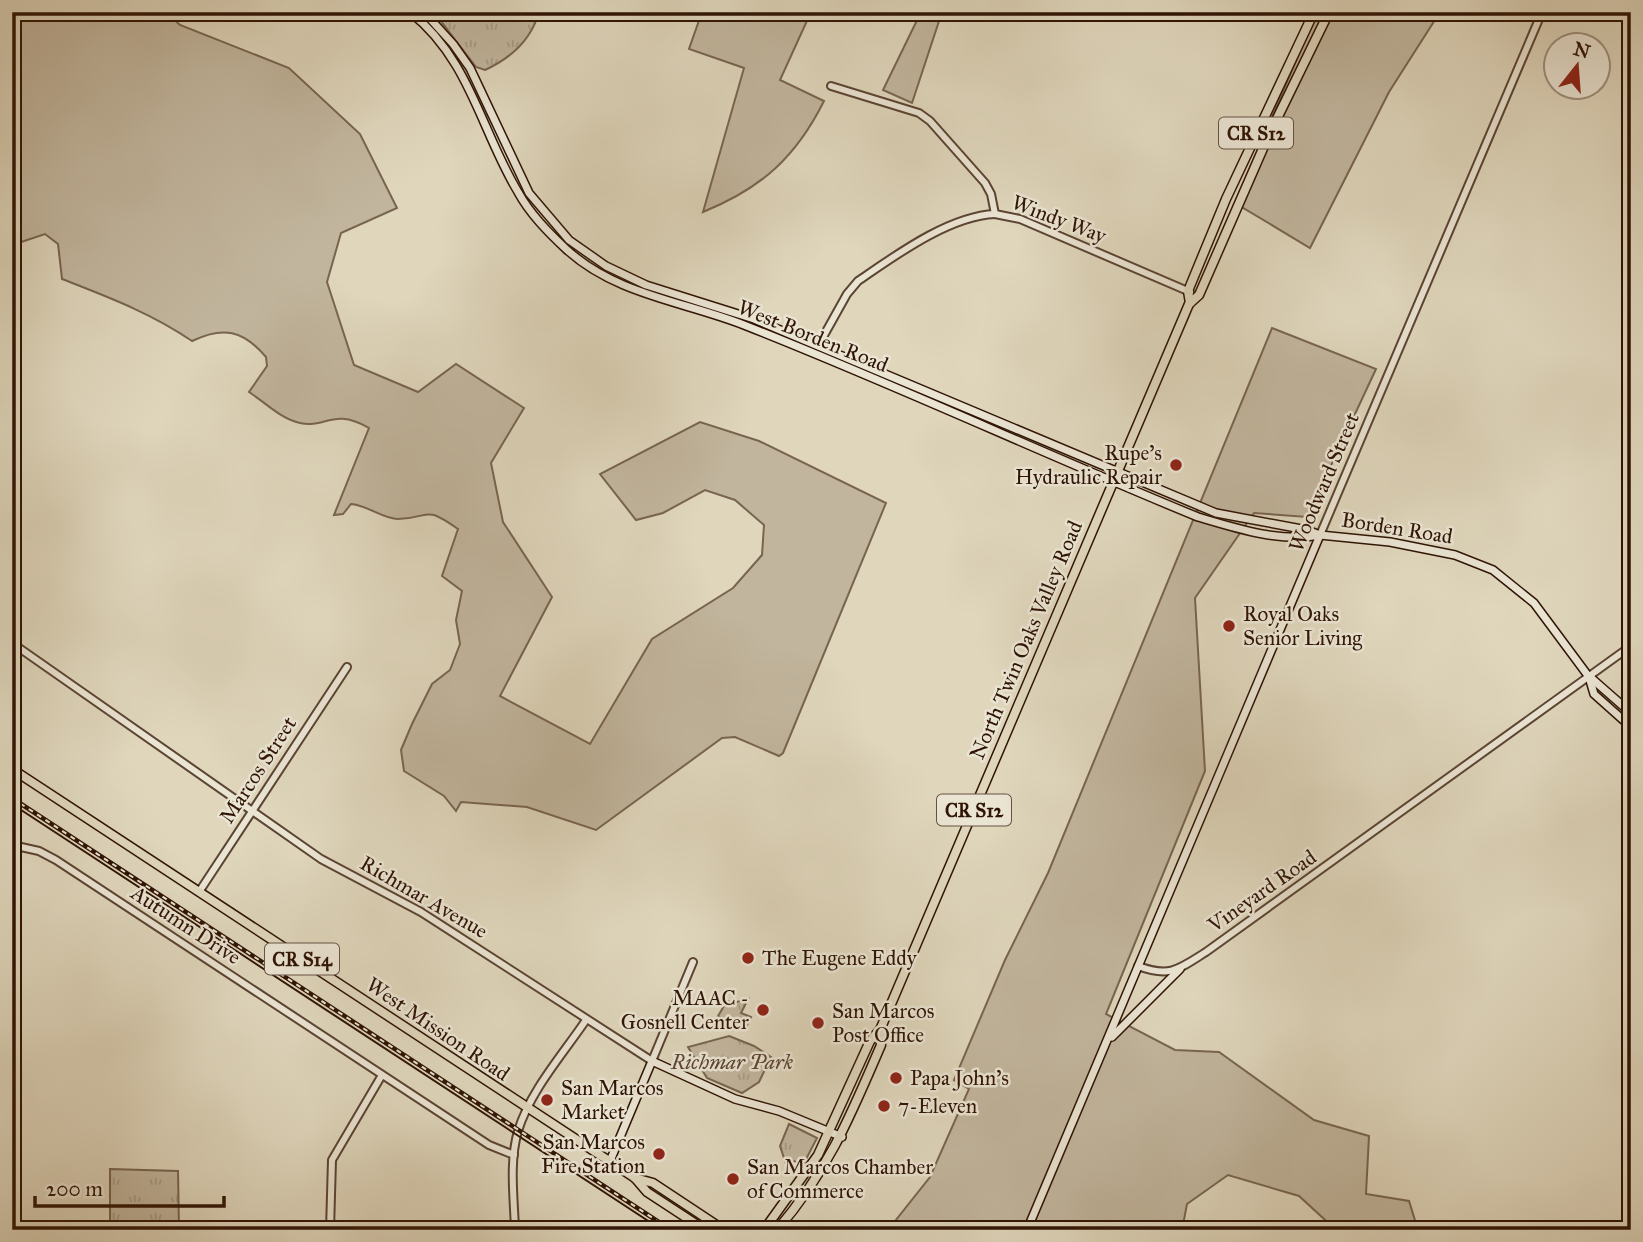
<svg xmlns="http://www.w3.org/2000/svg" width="1643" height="1242" font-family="'IM FELL Great Primer',serif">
<defs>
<pattern id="park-tufts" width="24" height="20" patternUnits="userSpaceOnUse" patternTransform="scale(1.75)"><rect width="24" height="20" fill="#c1b59d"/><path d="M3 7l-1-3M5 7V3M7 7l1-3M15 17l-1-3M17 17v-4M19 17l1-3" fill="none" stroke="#a69b86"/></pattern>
</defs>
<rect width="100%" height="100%" fill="#dfd6bc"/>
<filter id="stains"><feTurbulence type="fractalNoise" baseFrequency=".00286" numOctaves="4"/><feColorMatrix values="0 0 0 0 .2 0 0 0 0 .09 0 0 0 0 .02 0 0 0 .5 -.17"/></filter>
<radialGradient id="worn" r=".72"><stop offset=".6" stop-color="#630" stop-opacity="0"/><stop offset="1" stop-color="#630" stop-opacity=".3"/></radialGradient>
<!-- grass -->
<g fill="#c1b59d" stroke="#786450" stroke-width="2">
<path d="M12,12h154l14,13 109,43 71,66 37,74 -56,25 -14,49 27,83 64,27 38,-28 68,44 -33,55 12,59 49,75 -52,99 90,48 62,-105 81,-51 29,-33 2,-30 -29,-25 -30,-10 -42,23 -27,7 -36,-46 100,-52 59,19 127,62 -103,250 -4,3 -44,-19 -13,1 -126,92 -69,-23 -66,-5 -5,9 -12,-15 -40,-25 -3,-21 11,-26 20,-40 18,-14 10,-26 -4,-24 6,-29 -20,-15 16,-47c-36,-25 -25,-11 -60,-10 -15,0 -31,-14 -47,-15l-8,10 -9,1 35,-87c-36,-21 -44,1 -69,-5 -19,-4 -34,-20 -51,-31l18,-26 -1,-9c-23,-27 -43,-31 -74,-16 -41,-28 -84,-44 -130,-62l-4,-35 -13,-10 -33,11z"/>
<path d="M702,12h109l-31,68 44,21c-28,56 -62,87 -121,111l41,-144 -55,-19z"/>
<path d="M921,12h21l-30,91 -29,-13z"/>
<path d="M1317,12h123l-51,80 -79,156 -75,-45z"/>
<path d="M1272,328l104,41 -69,148 -53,-4 -59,85 10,173 -99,243 69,36 44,2 95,68 55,16 -3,58 43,7 9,29h-82l-37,-34 -71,-21 -41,29 -5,26h-294l42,-53 39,-88 -15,-9 51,-120 43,-87z"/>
</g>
<!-- park -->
<g fill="url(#park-tufts)" stroke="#786450" stroke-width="2">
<path d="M434,12h105c-8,29 -28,46 -54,58l-9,-3z"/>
<path d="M748,999l-7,14 10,4 -6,12 -27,-13 9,-15 6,2z"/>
<path d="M729,1036l25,10 17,11 -12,25 -17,11 -35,-15 -19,-31z"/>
<path d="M789,1124l28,14 -14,27 -9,-4 -8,3 -6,-18z"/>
<path d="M110,1169l68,2 1,59h-69z"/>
</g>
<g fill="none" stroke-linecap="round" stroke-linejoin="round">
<defs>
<g id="tertiary">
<path d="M831,86l88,27 11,8 55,62 6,11 4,20 25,5 170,73"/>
<path d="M818,346l29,-52 11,-13c38,-26 91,-65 137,-67"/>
<path d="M1320,535l222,-523"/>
<path d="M12,643l309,216 100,53 231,149 41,-99"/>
<path d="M12,845l27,6 17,9 433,285 25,10"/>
<path d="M199,892l148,-225"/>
<path d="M1138,966c32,12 41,3 68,-14l425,-306"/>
<path d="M330,1230l2,-70 50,-85"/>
<path d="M515,1230c-1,-32 -6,-68 3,-99 12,-40 45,-77 68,-111"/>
</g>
<g id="secondary">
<path d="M410,12c60,47 71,119 108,180 12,22 30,40 48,57 50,46 117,52 178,76 153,60 302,130 454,192 37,11 83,26 121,18"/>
<path d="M424,12l29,32 17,24 59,125 40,47 37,26 40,19 108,34 462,194 91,17 13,5 70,7 65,13 38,15 41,33 55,74 5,17 37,33"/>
<path d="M1590,677l41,36"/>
<path d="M1112,1037l68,-68"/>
<path d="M610,1161l42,-100 83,38 44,12 63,26"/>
<path d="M1027,1230l293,-695"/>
</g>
<g id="primary">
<path d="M1190,303l-2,-12 38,-92 88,-187"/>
<path d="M12,769l623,409 12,14 58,38"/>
<path d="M635,1178l18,5 71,47"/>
<path d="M764,1230l54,-75 52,-114 10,-11 309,-726 10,-9 69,-158 61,-125"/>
<path d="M777,1230c52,-61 73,-113 104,-185l-1,-15"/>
</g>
</defs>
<!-- tertiary casing -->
<use href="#tertiary" stroke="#5b4432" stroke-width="10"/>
<!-- secondary casing -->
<use href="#secondary" stroke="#2f1404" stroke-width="10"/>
<!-- primary casing -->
<use href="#primary" stroke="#2f1404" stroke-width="11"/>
<!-- tertiary -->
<use href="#tertiary" stroke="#eae4d3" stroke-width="6"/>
<!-- secondary -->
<use href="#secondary" stroke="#eae4d3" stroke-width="7"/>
<!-- primary -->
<use href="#primary" stroke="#dfd6bc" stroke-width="8"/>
<!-- tram -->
<path stroke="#2f1404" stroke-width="2" d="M12,804l650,426"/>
<defs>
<path id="rail" d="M12,798l659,432"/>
</defs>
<!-- rail casing -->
<use href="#rail" stroke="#2f1404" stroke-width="4.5"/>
<!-- rail -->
<use href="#rail" stroke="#eae4d3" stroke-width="2" stroke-dasharray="5" stroke-linecap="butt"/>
</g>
<!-- markers -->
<g fill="#8f2418" stroke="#eae4d3" stroke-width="2.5">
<circle cx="1176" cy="465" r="7"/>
<circle cx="1229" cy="626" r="7"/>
<circle cx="748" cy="958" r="7"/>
<circle cx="763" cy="1010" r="7"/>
<circle cx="818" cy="1023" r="7"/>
<circle cx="896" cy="1078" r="7"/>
<circle cx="547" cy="1100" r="7"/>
<circle cx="884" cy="1106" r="7"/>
<circle cx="659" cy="1154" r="7"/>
<circle cx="733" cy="1179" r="7"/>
</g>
<g text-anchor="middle" stroke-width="5" stroke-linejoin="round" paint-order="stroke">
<!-- shield labels -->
<g fill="#eae4d3" stroke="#675242" stroke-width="2">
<rect x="1219" y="117.5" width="74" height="31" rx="5"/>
<rect x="937" y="794.5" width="74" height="31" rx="5"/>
<rect x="265" y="943.5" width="74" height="31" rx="5"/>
</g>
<g font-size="19" font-weight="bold" fill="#2f1404">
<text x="1256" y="140">CR S12</text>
<text x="974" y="817">CR S12</text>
<text x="302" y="966">CR S14</text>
</g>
<!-- street labels -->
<g font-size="21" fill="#2f1404" stroke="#eae4d3">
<text transform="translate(1059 219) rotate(21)" y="7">Windy Way</text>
<text transform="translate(813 336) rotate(22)" y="7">West Borden Road</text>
<text transform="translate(1324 482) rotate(-67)" y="7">Woodward Street</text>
<text transform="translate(1397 528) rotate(9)" y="7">Borden Road</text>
<text transform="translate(1026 640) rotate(-67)" y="7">North Twin Oaks Valley Road</text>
<text transform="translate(258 770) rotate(-57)" y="7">Marcos Street</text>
<text transform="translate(1262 891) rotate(-35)" y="7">Vineyard Road</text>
<text transform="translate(424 897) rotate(30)" y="7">Richmar Avenue</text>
<text transform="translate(186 925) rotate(33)" y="7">Autumn Drive</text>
<text transform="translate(438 1029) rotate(34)" y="7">West Mission Road</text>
</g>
<!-- poi labels -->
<g font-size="21" fill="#2f1404" stroke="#eae4d3" text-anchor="start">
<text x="1162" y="460" text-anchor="end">Rupe’s<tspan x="1162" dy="24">Hydraulic Repair</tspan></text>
<text x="1243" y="621">Royal Oaks<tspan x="1243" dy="24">Senior Living</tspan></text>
<text x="762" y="965">The Eugene Eddy</text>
<text x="749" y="1005" text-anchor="end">MAAC -<tspan x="749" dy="24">Gosnell Center</tspan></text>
<text x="832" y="1018">San Marcos<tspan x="832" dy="24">Post Office</tspan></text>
<text x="910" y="1085">Papa John's</text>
<text x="561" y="1095">San Marcos<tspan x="561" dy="24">Market</tspan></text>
<text x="898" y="1113">7-Eleven</text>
<text x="645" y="1149" text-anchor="end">San Marcos<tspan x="645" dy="24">Fire Station</tspan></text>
<text x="747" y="1174">San Marcos Chamber<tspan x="747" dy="24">of Commerce</tspan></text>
</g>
<!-- park labels -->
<g font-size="21" font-style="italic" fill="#5b4432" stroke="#eae4d3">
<text x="732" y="1069">Richmar Park</text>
</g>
</g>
<!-- margin -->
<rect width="1643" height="1242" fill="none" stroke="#dfd6bc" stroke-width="42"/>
<rect x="14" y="14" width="1615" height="1214" fill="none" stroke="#2f1404" stroke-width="3.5"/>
<rect x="21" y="21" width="1601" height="1200" fill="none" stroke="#2f1404" stroke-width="2"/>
<!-- north arrow -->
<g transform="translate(1577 66) rotate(17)"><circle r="33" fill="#eae4d3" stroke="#9f9180" stroke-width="2"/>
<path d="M0-5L12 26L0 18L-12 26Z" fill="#8f2418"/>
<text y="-10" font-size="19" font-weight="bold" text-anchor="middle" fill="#2f1404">N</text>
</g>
<!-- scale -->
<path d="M35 1196v10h189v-10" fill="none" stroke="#2f1404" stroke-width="3.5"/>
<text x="46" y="1196" font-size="21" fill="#2f1404" stroke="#eae4d3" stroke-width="5" paint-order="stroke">200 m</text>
<rect width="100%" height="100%" filter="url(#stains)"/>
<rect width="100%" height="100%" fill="url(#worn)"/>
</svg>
